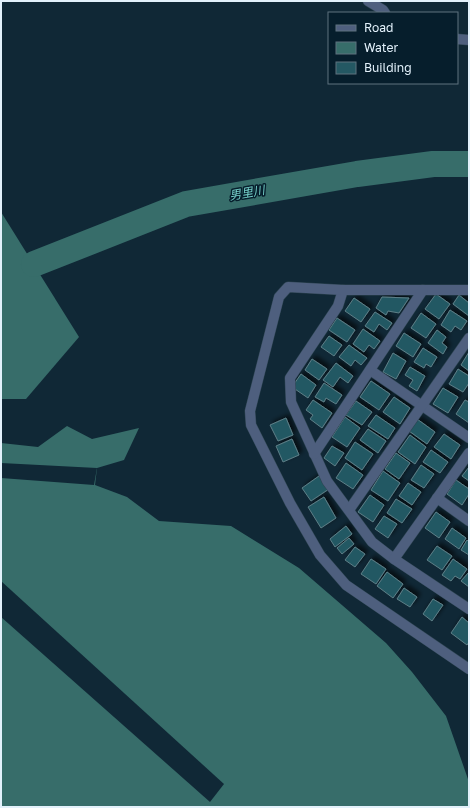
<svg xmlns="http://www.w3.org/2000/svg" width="470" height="808" font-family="'Golos Text','Noto Sans JP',sans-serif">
<defs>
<filter id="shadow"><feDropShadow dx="3.5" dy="-3.5" stdDeviation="2" flood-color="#0009"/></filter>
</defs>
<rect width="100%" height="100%" fill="#102836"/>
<!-- water -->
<g fill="#376d6a">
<path d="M1,212l78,125 -53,62h-25z"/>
<path d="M67,426l25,13 47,-11 -15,32 -27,8 -2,17 32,12 32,24 72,5 68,42 87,75 26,29 34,44 23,66v25h-468v-364l37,4z"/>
</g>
<!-- pier -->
<g fill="#102836">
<path d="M1,463l96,5 -3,17 -93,-7z"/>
<path d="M1,581l223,203 -14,18 -209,-185z"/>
</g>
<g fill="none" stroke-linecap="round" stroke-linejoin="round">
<!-- river -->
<path stroke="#376d6a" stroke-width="26" d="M34,264l152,-60 171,-30 76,-10h36"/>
</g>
<!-- building -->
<g fill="#245863" stroke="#5d7f87" filter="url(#shadow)">
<path d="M436,294l14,10 -11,15 -14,-10z"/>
<path d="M459,295l10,8v13l-16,-12z"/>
<path d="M382,297l27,1 -10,15 -11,-2 -2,4 -10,-7z"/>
<path d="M354,298l16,11 -9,13 -16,-11z"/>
<path d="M450,310l17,11 -6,9 -6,-4 -4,6 -10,-7z"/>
<path d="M375,312l17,11 -5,7 -8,-6 -5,8 -9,-6z"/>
<path d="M421,313l15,11 -10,14 -15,-10z"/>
<path d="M337,318l18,12 -8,12 -18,-12z"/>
<path d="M363,329l17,12 -6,8 -5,-4 -5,7 -11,-8z"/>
<path d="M437,330l9,7 -4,6 5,4 -4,7 -15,-11z"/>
<path d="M404,333l17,11 -8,13 -17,-11z"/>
<path d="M329,336l13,9 -8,11 -13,-9z"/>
<path d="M349,345l18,13 -6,7 -6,-5 -4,6 -12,-9z"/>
<path d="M423,348l14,9 -6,10 -5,-3 -2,4 -10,-6z"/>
<path d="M469,352v19l-8,-6z"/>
<path d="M393,353l13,8 -10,18 -13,-7z"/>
<path d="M312,359l15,10 -8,11 -14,-10z"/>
<path d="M336,363l17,13 -5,7 -8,-6 -7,10 -10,-7z"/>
<path d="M410,367l15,9 -8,15 -8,-5 4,-6 -8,-5z"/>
<path d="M458,369l11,7v7l-6,9 -14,-8z"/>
<path d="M301,374l15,11 -8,13 -16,-11z"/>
<path d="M371,381l19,13 -11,16 -19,-13z"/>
<path d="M324,383l18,12 -6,9 -10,-6 -2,4 -9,-5z"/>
<path d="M443,388l15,9 -10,16 -15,-9z"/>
<path d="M394,397l16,11 -10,16 -17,-12z"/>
<path d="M313,400l19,13 -10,15 -12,-9 3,-4 -7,-5z"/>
<path d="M465,400l4,2v21l-13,-9z"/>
<path d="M356,401l16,11 -10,13 -16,-10z"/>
<path d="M376,415l19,13 -7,11 -20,-13z"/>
<path d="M345,417l15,11 -13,19 -15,-10z"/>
<path d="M286,418l7,17 -15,6 -8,-16z"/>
<path d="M417,419l18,13 -8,12 -18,-13z"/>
<path d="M368,429l18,12 -8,12 -18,-13z"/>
<path d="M444,434l16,11 -9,14 -17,-12z"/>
<path d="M410,435l16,12 -11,17 -17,-12z"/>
<path d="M292,439l7,16 -16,7 -7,-16z"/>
<path d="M355,442l18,12 -11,16 -17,-12z"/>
<path d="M332,446l12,7 -9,13 -11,-8z"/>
<path d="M431,450l17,12 -8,11 -17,-11z"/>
<path d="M396,453l14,10 -11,16 -14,-10z"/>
<path d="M346,463l17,12 -10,14 -17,-11z"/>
<path d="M421,465l13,9 -10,14 -13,-8z"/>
<path d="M469,467v14l-7,-5z"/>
<path d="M383,471l17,12 -12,18 -17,-11z"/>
<path d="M319,476l10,13 -18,12 -9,-13z"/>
<path d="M456,480l13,9v5l-7,11 -15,-11z"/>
<path d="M408,483l13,9 -9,13 -13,-9z"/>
<path d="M370,495l14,10 -11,17 -15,-10z"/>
<path d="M324,497l12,21 -15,10 -13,-21z"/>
<path d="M396,499l16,10 -10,14 -15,-10z"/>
<path d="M436,512l14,10 -11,16 -14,-10z"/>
<path d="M384,516l13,8 -9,14 -13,-9z"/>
<path d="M346,526l6,8 -17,13 -5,-8z"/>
<path d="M452,528l14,10 -7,11 -14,-10z"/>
<path d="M349,538l5,6 -12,10 -5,-6z"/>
<path d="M467,540l2,2v13l-8,-5z"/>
<path d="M437,546l15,10 -10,14 -15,-10z"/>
<path d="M355,547l10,7 -10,13 -10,-7z"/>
<path d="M371,559l15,10 -10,15 -15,-10z"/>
<path d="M453,559l14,10 -7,10 -5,-3 -4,5 -9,-6z"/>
<path d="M387,572l16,12 -10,14 -16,-12z"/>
<path d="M469,572v15l-8,-6z"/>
<path d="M404,588l13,9 -7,10 -13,-8z"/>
<path d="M433,599l10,6 -11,16 -9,-7z"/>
<path d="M462,617l7,6v19l-2,3 -16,-12z"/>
</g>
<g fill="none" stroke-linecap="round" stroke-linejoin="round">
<defs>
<g id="minor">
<path d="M368,1l15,9 2,3"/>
<path d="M457,39l12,1"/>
<path d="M343,290l-5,16 -48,72 1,24 36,79 45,61 22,17 75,50"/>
<path d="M469,290h-126l-55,-3 -9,10 -29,114 1,14 39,78 30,52 26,30 123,84"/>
<path d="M370,370l99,68"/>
<path d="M314,454l109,-164"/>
<path d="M437,498l32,23"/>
<path d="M349,510l120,-172"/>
<path d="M394,559l75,-106"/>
</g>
</defs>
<!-- minor casing -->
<use href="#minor" stroke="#2e4452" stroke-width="11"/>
<!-- minor -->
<use href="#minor" stroke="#4e5f7e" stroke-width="10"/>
</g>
<g text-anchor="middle" stroke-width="3" stroke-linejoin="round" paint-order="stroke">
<!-- water labels -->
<g font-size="12" font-style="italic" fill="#76d1ca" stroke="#061e2c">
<text transform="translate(247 193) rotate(-10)" y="4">男里川</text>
</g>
</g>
<!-- border -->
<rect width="470" height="808" fill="none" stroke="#e3f1fb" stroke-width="4"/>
<!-- legend -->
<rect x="328" y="12" width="130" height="72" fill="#061e2c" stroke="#5e727f"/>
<rect x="336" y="25" width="20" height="6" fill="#4e5f7e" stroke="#5e727f"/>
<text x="364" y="32" font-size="12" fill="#e3f1fb">Road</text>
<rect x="336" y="42" width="20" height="12" fill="#376d6a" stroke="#5e727f"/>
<text x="364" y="52" font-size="12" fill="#e3f1fb">Water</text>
<rect x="336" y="62" width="20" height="12" fill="#245863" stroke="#5e727f"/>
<text x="364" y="72" font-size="12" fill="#e3f1fb">Building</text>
</svg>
